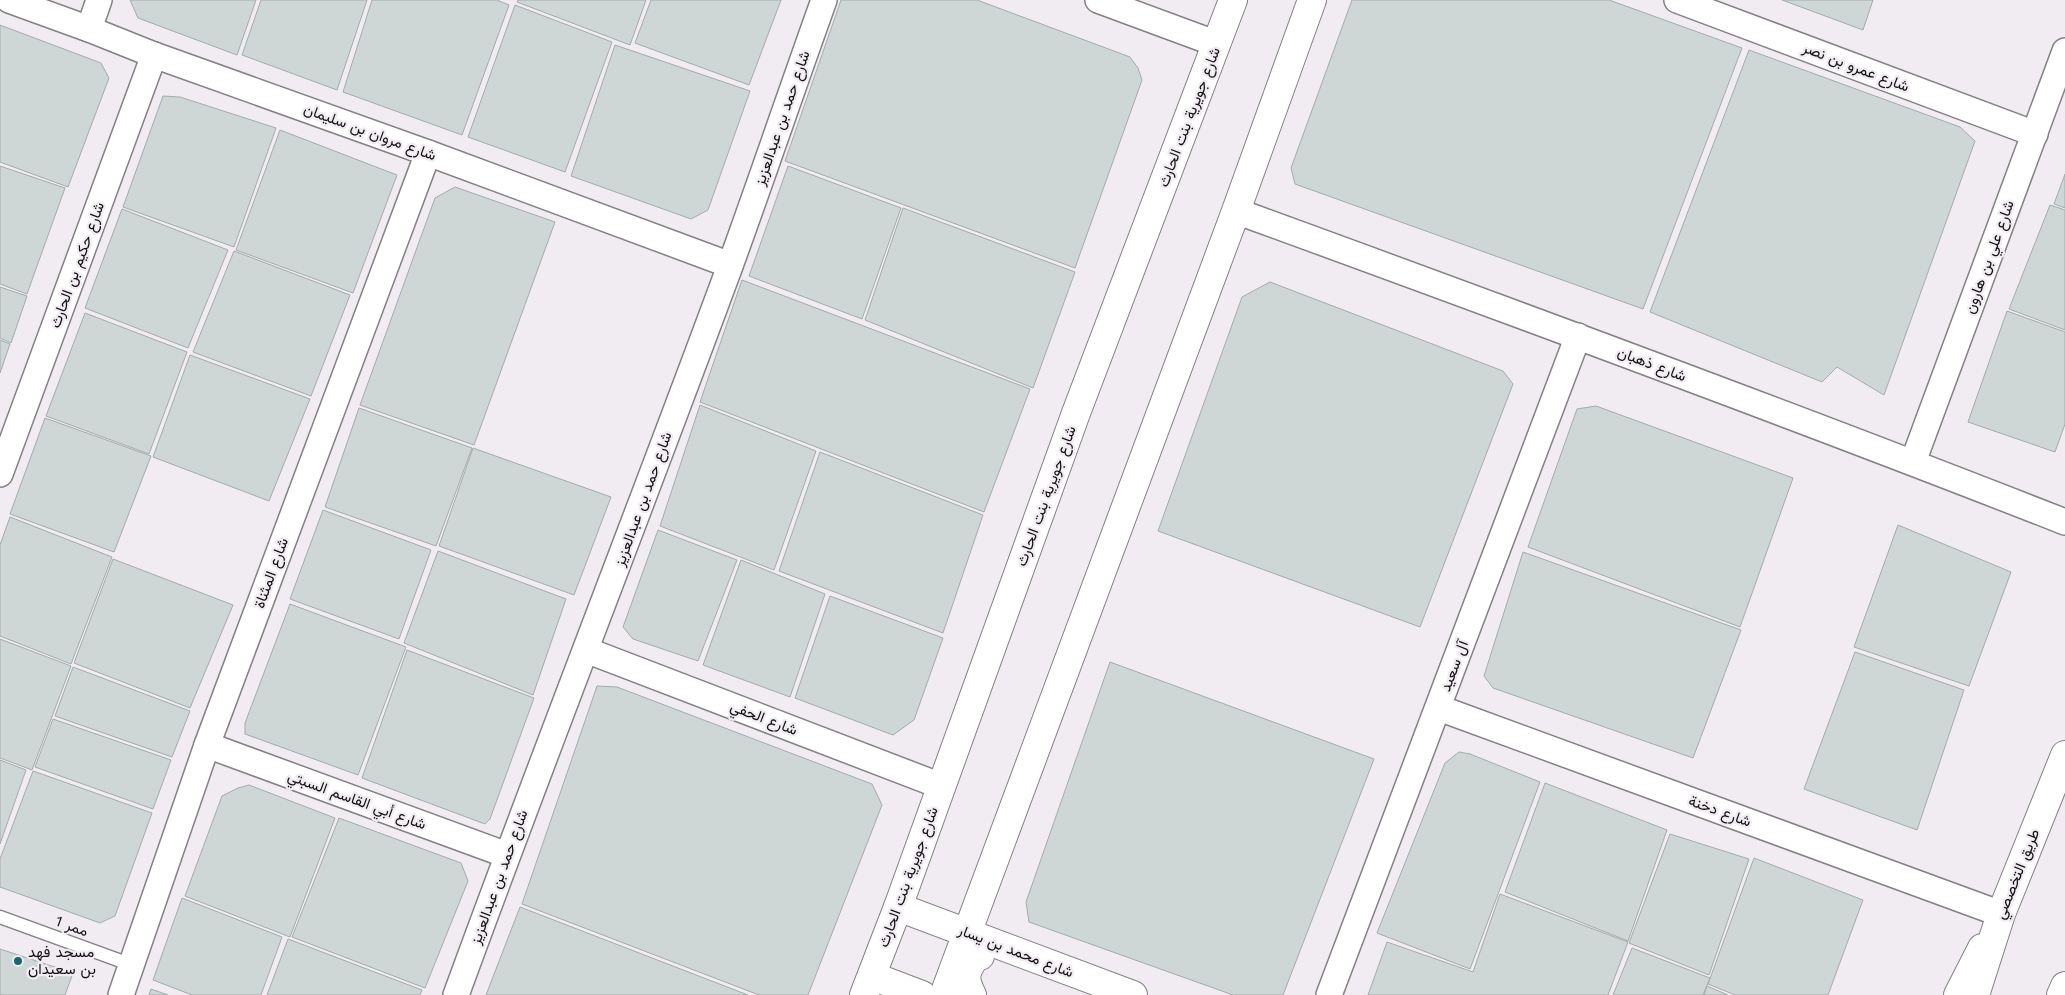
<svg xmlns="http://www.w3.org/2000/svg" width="2065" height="995" font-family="'Work Sans',Vazirmatn,sans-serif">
<rect width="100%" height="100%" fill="#f1ecf2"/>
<!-- building -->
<g fill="#ced6d6" stroke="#a3abab">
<path d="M130,0h126l-19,55 -99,-37z"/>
<path d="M261,0h106l-30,90 -95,-35z"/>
<path d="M372,0h125l12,5 -47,130 -119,-43z"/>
<path d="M518,0h128l-16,45 -113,-43z"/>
<path d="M651,0h130l-32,85 -114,-42z"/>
<path d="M841,0h136l153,57 8,11 4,12 -67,188 -290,-107z"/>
<path d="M1352,0h257l133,48 -99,261 -348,-125 -4,-16z"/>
<path d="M1782,0h91l-10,30z"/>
<path d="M515,5l97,37 -47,130 -97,-35z"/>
<path d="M0,25l101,38 8,15 -41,109 -68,-25z"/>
<path d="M615,45l135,46 -42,119 -17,9 -120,-43z"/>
<path d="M1749,50l211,77 15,14 -91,254 -47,-28 -15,15 -172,-70z"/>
<path d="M163,96l17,1 96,31 -42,119 -111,-40z"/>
<path d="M280,130l117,45 -44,118 -117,-43z"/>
<path d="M0,166l65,22 -38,106 -27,-10z"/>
<path d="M788,166l113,42 -39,111 -113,-43z"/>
<path d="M2065,174v34l-11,-4z"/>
<path d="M455,187l100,35 -81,223 -114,-40 75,-207z"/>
<path d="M2050,205l15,5v120l-56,-21z"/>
<path d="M903,208l172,64 -42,116 -168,-68z"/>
<path d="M122,209l106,41 -40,98 -103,-40z"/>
<path d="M234,251l116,44 -39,101 -118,-44z"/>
<path d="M742,280l288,109 -46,123 -284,-110z"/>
<path d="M1270,282l233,89 10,13 -93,243 -262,-96 84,-234z"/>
<path d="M0,287l27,9 -16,47 -11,-5z"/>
<path d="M2007,311l58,21v92l-10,28 -87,-30z"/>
<path d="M85,313l102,39 -38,102 -103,-38z"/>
<path d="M0,340l10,4 -10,29z"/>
<path d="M190,355l120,44 -41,102 -116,-44z"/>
<path d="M700,405l116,46 -42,119 -114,-44z"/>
<path d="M1596,406l197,72 -53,149 -212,-80 49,-138z"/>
<path d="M359,408l113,40 -36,98 -111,-39z"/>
<path d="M45,418l106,38 -37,96 -104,-38z"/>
<path d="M473,448l138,49 -37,98 -135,-49z"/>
<path d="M820,452l163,63 -40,118 -164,-62z"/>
<path d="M323,510l108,40 -32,89 -109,-40z"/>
<path d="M10,517l102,40 -41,107 -71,-28v-91z"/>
<path d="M1898,525l113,47 -42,114 -115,-39z"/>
<path d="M658,530l79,30 -39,101 -65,-22 -10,-12z"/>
<path d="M438,551l128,48 -33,96 -129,-52z"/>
<path d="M1523,552l218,78 -48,128 -200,-70 -9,-12z"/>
<path d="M113,559l120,46 -43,103 -116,-45z"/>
<path d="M741,560l84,34 -35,103 -87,-32z"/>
<path d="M830,596l113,42 -29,82 -21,15 -98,-37z"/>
<path d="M290,604l116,43 -48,128 -113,-41v-11z"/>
<path d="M0,639l71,27 -39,104 -32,-12z"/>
<path d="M407,650l127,48 -44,121 -5,5 -123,-46z"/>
<path d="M1855,652l109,38 -47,140 -113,-41z"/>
<path d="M1110,662l264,97 -91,236h-50l-204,-73 -3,-20z"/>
<path d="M73,667l117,44 -18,46 -117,-41z"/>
<path d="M597,686l20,1 255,97 10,21 -74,190h-49l-237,-91z"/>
<path d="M53,719l118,41 -18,49 -118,-42z"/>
<path d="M1459,752l11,2 70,28 -70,187 -93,-36 68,-170z"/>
<path d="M0,760l26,10 -26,74z"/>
<path d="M33,771l119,42 -37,103 -15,7 -100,-36v-28z"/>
<path d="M1545,783l122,47 -39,111 -123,-49z"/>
<path d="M249,785l86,33 -45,119 -105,-41 37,-100 16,-8z"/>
<path d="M339,818l122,45 7,18 -43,107 -133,-51z"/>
<path d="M1670,834l79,25 -40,116 -80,-32z"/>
<path d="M1754,858l109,42 -35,95h-93l-27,-11z"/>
<path d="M1500,894l128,48 -20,53h-240l19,-53 86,30z"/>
<path d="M182,898l100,39 -21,58h-69l-39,-15z"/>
<path d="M520,907l228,88h-262z"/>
<path d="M288,939l134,51 -2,5h-153z"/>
<path d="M1632,948l78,30 -7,17h-90z"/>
<path d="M0,949l73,24 -8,22h-65z"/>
<path d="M1707,986l21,9h-24z"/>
<path d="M151,989l17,6h-19z"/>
</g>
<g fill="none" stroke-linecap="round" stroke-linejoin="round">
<defs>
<path id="service" d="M0,917l132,48"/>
<g id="minor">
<path d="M9,0l80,29 65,26 274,98 302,112"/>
<path d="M1098,0l119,44"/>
<path d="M1677,0l358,134"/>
<path d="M89,29l10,-29"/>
<path d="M1236,211c277,101 554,203 829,311"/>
<path d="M1913,462l152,-411"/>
<path d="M0,474l154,-419"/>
<path d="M586,650l355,136"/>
<path d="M1439,708l562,206"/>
<path d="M207,745l300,110"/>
<path d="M121,995l86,-250 221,-592"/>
<path d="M456,995c89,-244 184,-485 274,-729 32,-88 62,-177 94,-266"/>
<path d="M1329,995l249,-659"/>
</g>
<g id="tertiary">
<path d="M898,907l235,88"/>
<path d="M872,976l50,19"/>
<path d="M864,995l34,-88 178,-494 157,-413"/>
<path d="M944,995l292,-784 76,-211"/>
<path d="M972,995c-9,-18 -7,-23 4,-39h4"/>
<path d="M1958,995l24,-47"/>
</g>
<g id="primary">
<path d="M1975,995l26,-81 64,-159"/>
<path d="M2061,995l4,-9"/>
</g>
</defs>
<!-- service casing -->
<use href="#service" stroke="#848084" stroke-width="15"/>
<!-- minor casing -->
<use href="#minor" stroke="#848084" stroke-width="28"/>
<!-- tertiary casing -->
<use href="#tertiary" stroke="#848084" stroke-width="30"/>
<!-- primary casing -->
<use href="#primary" stroke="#848084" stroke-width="30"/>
<!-- service -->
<use href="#service" stroke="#fff" stroke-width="12"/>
<!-- minor -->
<use href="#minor" stroke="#fff" stroke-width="25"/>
<!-- tertiary -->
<use href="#tertiary" stroke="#fff" stroke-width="28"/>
<!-- primary -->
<use href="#primary" stroke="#fff" stroke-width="28"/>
</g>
<!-- markers -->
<circle fill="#1a6869" stroke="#f1ecf2" stroke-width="2" cx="18" cy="961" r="5"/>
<g text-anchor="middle" stroke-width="4.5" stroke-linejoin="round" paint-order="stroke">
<!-- street labels -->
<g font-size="15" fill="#110f11" stroke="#f1ecf2">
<text transform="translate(1856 67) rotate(21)" y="5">شارع عمرو بن نصر</text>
<text transform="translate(1189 117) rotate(-69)" y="5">شارع جويرية بنت الحارث</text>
<text transform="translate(782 118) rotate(-71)" y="5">شارع حمد بن عبدالعزيز</text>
<text transform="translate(370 132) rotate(20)" y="5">شارع مروان بن سليمان</text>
<text transform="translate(1989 257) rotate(-70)" y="5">شارع علي بن هارون</text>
<text transform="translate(77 265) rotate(-70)" y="5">شارع حكيم بن الحارث</text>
<text transform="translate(1652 364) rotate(21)" y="5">شارع ذهبان</text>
<text transform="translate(1046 496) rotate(-70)" y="5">شارع جويرية بنت الحارث</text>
<text transform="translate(643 499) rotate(-70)" y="5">شارع حمد بن عبدالعزيز</text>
<text transform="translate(271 573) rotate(-70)" y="5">شارع المثناة</text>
<text transform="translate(1454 666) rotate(-69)" y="5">آل سعيد</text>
<text transform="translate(764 718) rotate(21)" y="5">شارع الحفي</text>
<text transform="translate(357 800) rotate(20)" y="5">شارع أبي القاسم السبتي</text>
<text transform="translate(1720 811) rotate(20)" y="5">شارع دخنة</text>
<text transform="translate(2017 874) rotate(-68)" y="5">طريق التخصصي</text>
<text transform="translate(499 877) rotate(-70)" y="5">شارع حمد بن عبدالعزيز</text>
<text transform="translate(908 877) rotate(-70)" y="5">شارع جويرية بنت الحارث</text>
<text transform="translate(72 926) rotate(20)" y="5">ممر 1</text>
<text transform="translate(1016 951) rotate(21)" y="5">شارع محمد بن يسار</text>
</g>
<!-- poi labels -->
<g font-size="15" fill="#110f11" stroke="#f1ecf2" text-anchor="start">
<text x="28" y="957">مسجد فهد<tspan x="28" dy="17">بن سعيدان</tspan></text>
</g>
</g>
</svg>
